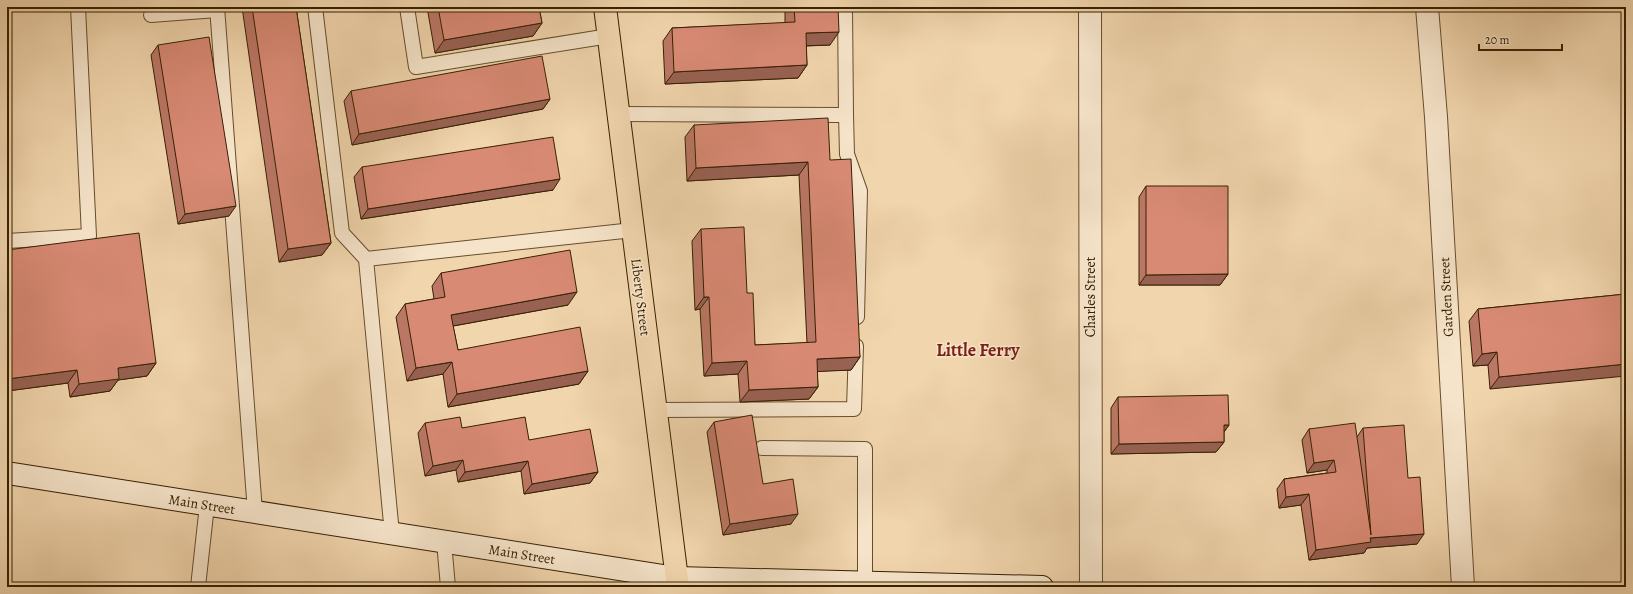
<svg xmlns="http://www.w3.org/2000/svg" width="1633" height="594" font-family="Alegreya,serif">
<rect width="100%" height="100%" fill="#f1d5ad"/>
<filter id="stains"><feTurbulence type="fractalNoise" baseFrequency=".005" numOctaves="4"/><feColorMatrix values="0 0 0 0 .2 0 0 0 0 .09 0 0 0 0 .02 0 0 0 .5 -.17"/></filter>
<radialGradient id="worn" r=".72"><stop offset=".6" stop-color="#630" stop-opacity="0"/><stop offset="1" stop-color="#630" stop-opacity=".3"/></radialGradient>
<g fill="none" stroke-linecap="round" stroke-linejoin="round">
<defs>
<g id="lane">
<path d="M217,7l38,505"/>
<path d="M315,7l27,226 24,26 26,275"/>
<path d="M407,7l9,60 193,-31"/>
<path d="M151,15l66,-5"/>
<path d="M618,114l228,1 -1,-108"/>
<path d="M846,115l1,39 13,37 -3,126"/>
<path d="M7,241l82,-5 -11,-229"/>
<path d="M366,259l267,-29"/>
<path d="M655,410l199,-1 2,-63"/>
<path d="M762,448l103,1v134"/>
<path d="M444,542l4,45"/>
<path d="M198,587l9,-82"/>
</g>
<g id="street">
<path d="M1090,7l1,580"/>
<path d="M1427,7l9,110 27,470"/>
</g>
<path id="secondary" d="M7,473l669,105 366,9"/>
<path id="primary" d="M605,7l73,580"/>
</defs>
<!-- lane casing -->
<use href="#lane" stroke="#664e2c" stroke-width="16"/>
<!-- street casing -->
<use href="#street" stroke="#664e2c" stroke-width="24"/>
<!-- secondary casing -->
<use href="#secondary" stroke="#372101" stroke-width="24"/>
<!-- primary casing -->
<use href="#primary" stroke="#372101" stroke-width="24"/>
<!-- lane -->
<use href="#lane" stroke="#f6e4ca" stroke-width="14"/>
<!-- street -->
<use href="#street" stroke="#f6e4ca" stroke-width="22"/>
<!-- secondary -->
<use href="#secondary" stroke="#f6e4ca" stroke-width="22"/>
<!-- primary -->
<use href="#primary" stroke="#f1d5ad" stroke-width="22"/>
</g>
<!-- wall -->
<g fill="#bb7765" stroke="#372101">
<path d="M242,7h54l35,236 -9,12 -43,7z"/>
<path d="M427,7h112l3,16 -9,13 -98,17z"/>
<path d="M785,7h53l-8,38 -24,1 1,19 -9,13 -133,6 -2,-43 9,-13 113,-5z"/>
<path d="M158,45l71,171 -51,8 -27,-169z"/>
<path d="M351,91l199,8 -7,10 -191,36 -8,-44z"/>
<path d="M694,125l136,35 30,197 -9,13 -34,1 1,16 -9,12 -69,3 -2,-28 -34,2 -4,-67 -5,1 -3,-69 9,-12 46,64 8,52 52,-2 -8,-168 -112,6 -2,-44z"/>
<path d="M362,167l191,23 -192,29 -7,-42z"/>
<path d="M1146,186l82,88 -8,11h-81v-88z"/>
<path d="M7,250l149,113 -9,13 -29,4 -8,11 -40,6 -2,-14 -61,8z"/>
<path d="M441,273l127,32 -115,21 5,24 130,21 -9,13 -131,23 -5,-33 -36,7 -11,-64 9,-13 29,-5 -2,-13z"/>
<path d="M1626,294l-136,95 -2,-24 -15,1 -4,-45 9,-12z"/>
<path d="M1118,397l111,28 -5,7v10l-8,10 -105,2v-46z"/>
<path d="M714,422l49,62 28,40 -68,11 -16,-103z"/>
<path d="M425,423l37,5 67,12 69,32 -8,11 -66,11 -3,-23 -63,11 -2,-12 -31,6 -7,-43z"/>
<path d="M1363,428l45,50 9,66 -50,4 -3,5 -55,7 -8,-55 -22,3 -2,-19 7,-10 43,-6v-3l-20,3 -5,-33 7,-11 48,8z"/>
</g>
<!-- shaded-wall -->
<g fill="#986152" stroke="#372101">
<path d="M542,23l-9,13 -98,17 9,-13z"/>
<path d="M839,32l-9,13 -33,1 9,-13z"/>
<path d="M807,65l-9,13 -133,6 9,-12z"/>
<path d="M550,99l-7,10 -191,36 7,-11z"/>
<path d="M808,162l-9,13 -112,6 9,-13z"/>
<path d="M560,179l-7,11 -192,29 7,-10z"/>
<path d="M236,206l-7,10 -51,8 7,-10z"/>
<path d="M331,243l-9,12 -43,7 9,-13z"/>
<path d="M1228,274l-8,11h-81l7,-10z"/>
<path d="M577,292l-9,13 -126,23 9,-13z"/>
<path d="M704,297h5l-9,12 -5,1z"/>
<path d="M1497,352l-9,13 -15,1 9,-12z"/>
<path d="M860,357l-9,13 -43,2 9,-13z"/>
<path d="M747,361l-9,13 -34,2 8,-13z"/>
<path d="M452,362l-9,12 -36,7 9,-13z"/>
<path d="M156,363l-9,13 -29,4 -8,11 -40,6 9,-13 39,-16z"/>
<path d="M1626,364v12l-136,13 9,-12z"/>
<path d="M77,370l-9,13 -61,8v-12z"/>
<path d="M588,371l-9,13 -131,23 9,-13z"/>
<path d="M818,387l-9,12 -69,3 9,-12z"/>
<path d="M1224,425h5l-8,11z"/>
<path d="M1224,442l-8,10 -105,2 8,-10z"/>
<path d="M463,460l-7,10 -31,6 8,-10z"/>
<path d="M1334,460l-7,10 -20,3 7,-10z"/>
<path d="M528,461l-7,10 -63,11 7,-10z"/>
<path d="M598,472l-8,11 -66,11 8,-10z"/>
<path d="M1309,494l-8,11 -22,3 7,-11z"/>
<path d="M798,514l-7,10 -68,11 7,-11z"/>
<path d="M1424,534l-7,10 -50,4 -3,5 -55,7 7,-10 54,-12z"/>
</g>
<!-- building -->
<g fill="#d98a75" stroke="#372101">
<path d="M252,7h44l35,236 -43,6z"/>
<path d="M438,7h101l3,16 -98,17z"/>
<path d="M794,7h44l1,25 -33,1 1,32 -133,7 -2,-44 123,-6z"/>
<path d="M209,37l27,169 -51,8 -27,-169z"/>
<path d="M542,56l8,43 -191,35 -8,-43z"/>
<path d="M828,118l2,42 21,-1 9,198 -43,2 1,28 -69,3 -2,-29 -35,2 -3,-66h-5l-3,-68 43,-2 3,66h6l2,52 61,-3 -8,-180 -112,6 -2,-43z"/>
<path d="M553,137l7,42 -192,30 -6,-42z"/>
<path d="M1146,186h82v88l-82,1z"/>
<path d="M139,233l17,130 -38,5 1,11 -40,5 -2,-14 -70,9v-129z"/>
<path d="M570,250l7,42 -126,23 7,35 122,-23 8,44 -131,23 -5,-32 -36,6 -11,-64 40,-7 -4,-24z"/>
<path d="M1626,294v70l-127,13 -2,-25 -15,2 -4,-45z"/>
<path d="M1228,395l1,30h-5v17l-105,2 -1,-47z"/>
<path d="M752,415l11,69 30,-5 5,35 -68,10 -16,-102z"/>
<path d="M460,417l2,11 63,-11 4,23 61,-11 8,43 -66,12 -4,-23 -63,11 -2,-12 -30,6 -8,-43z"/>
<path d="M1355,423l16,112 -8,-107 41,-3 4,53 12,-1 4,57 -54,4 1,4 -55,8 -7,-56 -23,3 -2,-18 52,-7 -2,-12 -20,3 -5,-34z"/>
</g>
<g text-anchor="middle" stroke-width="3" stroke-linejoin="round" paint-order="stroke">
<!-- street labels -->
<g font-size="14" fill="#372101" stroke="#f6e4ca">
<text transform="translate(641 297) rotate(83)" y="5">Liberty Street</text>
<text transform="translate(1090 297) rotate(-90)" y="5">Charles Street</text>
<text transform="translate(1446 297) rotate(-93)" y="5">Garden Street</text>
<text transform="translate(202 504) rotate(9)" y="5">Main Street</text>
<text transform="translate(522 554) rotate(9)" y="5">Main Street</text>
</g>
<!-- district labels -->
<g font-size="18" font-weight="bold" fill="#7a1f14" stroke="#f6e4ca">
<text x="978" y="356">Little Ferry</text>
</g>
</g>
<!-- margin -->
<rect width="1633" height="594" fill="none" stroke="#f1d5ad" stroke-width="24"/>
<rect x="8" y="8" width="1617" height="578" fill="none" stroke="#372101" stroke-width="2"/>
<rect x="12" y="12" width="1609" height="570" fill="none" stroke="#372101"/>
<!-- scale -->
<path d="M1479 44v6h83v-6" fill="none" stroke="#372101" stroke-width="2"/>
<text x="1485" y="44" font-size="12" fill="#372101" stroke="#f6e4ca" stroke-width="3" paint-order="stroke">20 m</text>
<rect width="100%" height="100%" filter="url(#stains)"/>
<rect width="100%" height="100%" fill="url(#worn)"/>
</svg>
